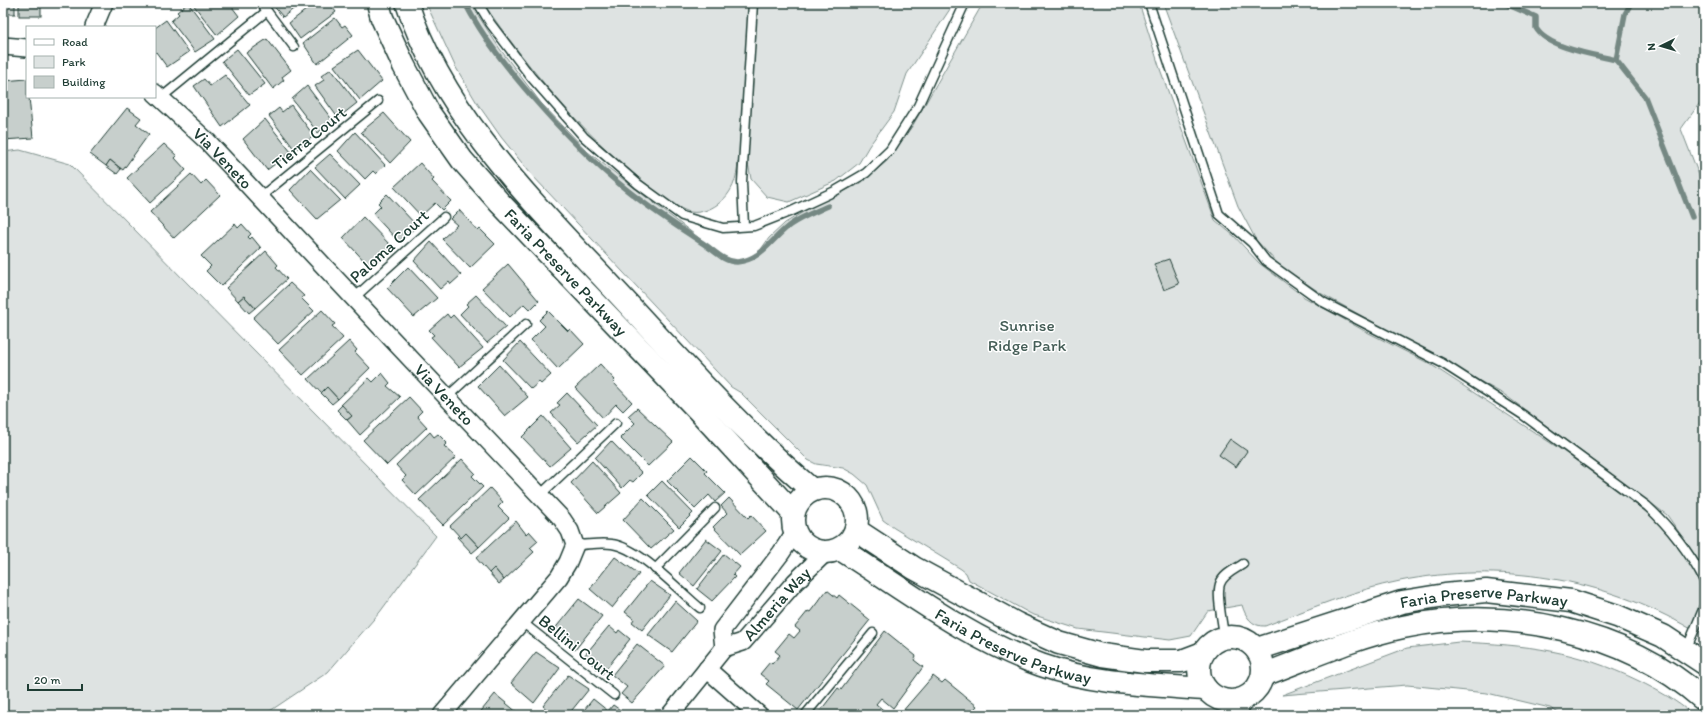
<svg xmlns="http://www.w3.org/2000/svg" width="1707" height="718" font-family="Itim,sans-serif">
<rect width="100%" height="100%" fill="#fff"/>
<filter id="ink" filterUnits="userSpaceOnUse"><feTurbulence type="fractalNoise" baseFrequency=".025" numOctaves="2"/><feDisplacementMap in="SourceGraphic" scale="8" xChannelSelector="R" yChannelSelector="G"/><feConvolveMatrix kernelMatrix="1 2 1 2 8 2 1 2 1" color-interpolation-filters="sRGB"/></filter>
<g filter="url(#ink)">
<!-- green -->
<g fill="#dee3e2" stroke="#7e908b">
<path d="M426,3h44l30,46 41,54 47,49 133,103 12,7 11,-2 15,-8 10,-14 16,-15 28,-17 48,-23 26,-22 26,-36 70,-122h156l21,66 55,151 19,16 25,27 45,34 59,33 67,34 133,87 94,69 34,45 8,18 2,13 -3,15 -7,18c-87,-51 -192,-68 -291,-48 -46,9 -91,28 -135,45 -13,1 -20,-10 -23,-21l-34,6 -17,25 -21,4 -92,-11 -47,-15 -62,-34 -3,-7 -5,-4 -67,-41 -11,-8 -16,-35 -13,-11 -11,-6 -27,-4 -8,-4 -67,-67 -10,-6 -200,-213 -30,-37 -24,-34 -22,-37z"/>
<path d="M483,3h471l-47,71 -13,38 -25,34 -10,17 -23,18 -47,21 -22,-5 -16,-18 -3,-16 -10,-1c-1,17 -6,32 -20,42 -8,6 -21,11 -31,7 -16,-6 -30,-19 -43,-29 -63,-50 -115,-113 -161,-179z"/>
<path d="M1163,3h541v94l-23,32 23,59v380l-37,-53 -162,-120 -183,-101 -43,-29 -23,-25 -18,-34z"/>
<path d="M20,150l50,14 366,372 -56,76 -52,60 -64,43h-261v-563z"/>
<path d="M1459,642c69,3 116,8 180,39 18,9 39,20 54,34h-131l-12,-7 -63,-15 -80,-8 -125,10 125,-47z"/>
</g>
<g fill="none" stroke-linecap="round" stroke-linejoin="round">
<!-- stream -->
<g stroke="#758883" stroke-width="5.5">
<path d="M465,3c18,35 43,66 69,96 27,31 56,61 88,87 25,21 52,38 79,56 12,7 22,20 36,20 25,-2 35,-24 53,-37 11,-8 25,-13 38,-19"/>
<path d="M1504,3l32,14v11c11,20 59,27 80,32"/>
<path d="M1631,3l-6,11 -9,46 29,37 47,120"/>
<path d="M1701,214l3,7"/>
</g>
</g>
<!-- building -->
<g fill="#c7cfcc" stroke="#1f3d34">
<rect x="3" y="3" width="12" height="11"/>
<rect x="19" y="3" width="22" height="13"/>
<path d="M188,3l27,36 -20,13 -24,-31 8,-7 -2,-2z"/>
<path d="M192,3h37l10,13 -22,19z"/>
<path d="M271,3h30l-18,14z"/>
<path d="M315,3h14l7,9 -36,27 -11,-16z"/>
<path d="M335,18l7,9 3,-2 8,10 -36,29 -14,-21z"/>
<path d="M166,20l23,32 -22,15 -11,-15 -1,1v-25z"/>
<path d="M267,39l24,31 -9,7 2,3 -11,9 -27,-36z"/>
<path d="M237,49l28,35 -16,11 -27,-34z"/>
<path d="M358,50l24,31 -22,19 -26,-34z"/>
<path d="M331,69l26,34 -19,15 -23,-32 9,-6 -3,-4z"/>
<path d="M225,75l25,30 -28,22 -28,-41 10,-7 6,7z"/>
<path d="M27,79v18h2l4,41 -30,2v-59z"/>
<path d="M307,86l26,35 -15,12 -26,-34z"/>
<path d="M291,105l23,31 -19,14 -26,-34 10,-8 3,4z"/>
<path d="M127,108l14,10 -5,6 13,10 -26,36 -13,-10 -4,6 -16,-12z"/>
<path d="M384,113l26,29 -20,21 -29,-31z"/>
<path d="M265,119l26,33 -24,18 -24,-31z"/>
<path d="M355,132l30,33 -9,9 -3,-3 -8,8 -27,-28z"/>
<path d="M164,144l13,12 -2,2 11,12 -36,33 -23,-25z"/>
<path d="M330,154l30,31 -15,14 -30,-32z"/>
<path d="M110,160l11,9 -4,5 -11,-8z"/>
<path d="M420,163l14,16 -2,2 19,20 -9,9 -7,-7 -14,13 -27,-29z"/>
<path d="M310,169l30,31 -23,19 -27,-29z"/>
<path d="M191,174l10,11 5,-5 14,15 -46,43 -24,-26z"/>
<path d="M387,194l30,32 -18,16 -26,-28 8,-8 -3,-3z"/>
<path d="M459,210l19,21 2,-2 15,15 -25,24 -28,-29 15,-14 -7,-6z"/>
<path d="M363,217l30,31 -23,19 -27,-29z"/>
<path d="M235,224l3,4 4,-4 9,10 -3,3 2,2 2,-2 9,11 -40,38 -15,-15 5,-5 -10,-10z"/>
<path d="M431,242l30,33 -10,9 -2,-3 -9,8 -26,-28z"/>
<path d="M266,251l12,14 -2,2 11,12 -32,29 -11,-12 -6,5 -12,-13z"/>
<path d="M1169,259l10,25 -15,6 -10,-26z"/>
<path d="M508,264l31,37 -9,9 -6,-6 -14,13 -28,-29z"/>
<path d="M408,267l29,31 -23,19 -27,-29z"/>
<path d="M290,283l14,13 -3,2 13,13 -36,33 -25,-26z"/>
<path d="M476,295l30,32 -19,16 -27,-29 8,-8 -2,-2z"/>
<path d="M244,296l11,12 -6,5 -11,-12z"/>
<path d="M322,310l13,14 -3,2 11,12 -40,37 -24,-25z"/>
<path d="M548,311l20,20 2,-2 14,15 -26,25 -27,-29 14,-14 -6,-6z"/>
<path d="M447,314l3,4 3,-3 30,33 -24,19 -28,-30 3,-2 -5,-5z"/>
<path d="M349,341l8,9 -2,2 15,16 -32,31 -11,-12 -6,6 -13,-14z"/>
<path d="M520,342l31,33 -10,9 -2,-2 -8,7 -28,-29z"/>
<path d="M600,364l15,16 -2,2 19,20 -9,9 -7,-7 -13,14 -28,-30z"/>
<path d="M499,365l29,32 -23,19 -27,-30z"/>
<path d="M382,373l8,10 -3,3 13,11 -40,38 -13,-15 5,-4 -11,-11 28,-27 4,4z"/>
<path d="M327,387l11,12 -6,5 -11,-11z"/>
<path d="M567,393l30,32 -19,17 -27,-29 9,-8 -3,-2z"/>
<path d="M409,397l13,14 -5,5 10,11 -40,38 -24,-25z"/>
<path d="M342,405l10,11 -5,4 -10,-10z"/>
<path d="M637,408l36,34 -25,24 -28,-28 15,-15 -7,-7z"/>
<path d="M543,416l28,32 -21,18 -28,-29z"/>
<path d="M430,432l4,5 4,-3 9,9 -3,3 12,11 -40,38 -14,-15 4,-4 -10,-11z"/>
<path d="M1230,439l17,12 -11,16 -17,-12z"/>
<path d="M611,441l31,32 -9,9 -3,-2 -8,8 -27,-30z"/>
<path d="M692,456l15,15 -2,2 20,20 -10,9 -6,-7 -14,14 -28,-28z"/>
<path d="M462,459l13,14 -3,3 11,11 -40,38 -24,-25z"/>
<path d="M592,461l29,32 -23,20 -27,-30z"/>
<path d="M662,481l31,32 -14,14 -31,-32z"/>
<path d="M490,488l13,14 -5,5 11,11 -30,29 -13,-14 -5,5 -11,-12z"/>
<path d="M643,498l31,31 -23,20 -28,-29z"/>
<path d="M729,498l19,20 3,-3 15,16 -26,24 -27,-28 14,-14 -6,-7z"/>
<path d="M516,521l10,13 3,-3 9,10 -8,7 4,4 -30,28 -10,-12 -5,5 -13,-15z"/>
<path d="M466,533l13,14 -7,6 -15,-16 2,-2 2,3z"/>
<path d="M706,539l16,12 -28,35 -15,-13z"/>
<path d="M724,554l16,13 -7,8 2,2 -23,24 -15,-12z"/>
<path d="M615,557l24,17 -27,34 -22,-19z"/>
<path d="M494,568l10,12 -5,4 -10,-11z"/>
<path d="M650,581l20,14 -28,35 -10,-8 2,-3 -9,-7z"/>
<path d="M827,590l10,8 2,-3 31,25 -72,90 -32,-26 3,-3 -9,-7 10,-12 2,2 8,-9 -5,-4 14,-17 5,4 6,-7 -5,-4 13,-16 2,1z"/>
<path d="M579,599l23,17 -27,34 -22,-19z"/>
<path d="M675,601l22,20 -25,31 -24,-17z"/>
<path d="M609,626l8,7 2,-3 11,9 -28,35 -18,-18z"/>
<path d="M885,631l31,25 -2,4 9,7 -30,41 -12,-10 -5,6 12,10 -1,1h-70l21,-27 3,2z"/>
<path d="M637,644l28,22 -33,37 -11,-9 6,-7 -15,-12z"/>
<path d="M536,652l24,16 -26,35 -23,-20z"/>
<path d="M568,675l21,14 -21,26h-17l1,-1 -9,-8z"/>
<path d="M933,676l9,7 3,-3 32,26 -8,9h-67l-1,-2z"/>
<path d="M495,694l23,19 -2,2h-38z"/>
<path d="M593,699l15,12 5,-6 10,7 -2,3h-41z"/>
</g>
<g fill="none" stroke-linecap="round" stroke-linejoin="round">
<defs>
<g id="lane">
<path d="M261,3l33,44"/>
<path d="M478,3l12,20 41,54 53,60 54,47 44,32 41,12 31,-2 38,-15 43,-20 31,-18 24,-23 28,-44 47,-103"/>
<path d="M1149,3l70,211 33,29 14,18 57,41 119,61 81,52 124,91c24,22 42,46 57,74"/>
<path d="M162,97l105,-86"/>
<path d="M259,198l119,-97"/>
<path d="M744,226l-2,-44 11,-179"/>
<path d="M354,298l90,-81"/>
<path d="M447,397l79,-73"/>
<path d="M539,496l77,-73"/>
<path d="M575,545c12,0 26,-3 37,-1 28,4 66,46 88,64"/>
<path d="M655,569l60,-61"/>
<path d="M522,622l92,73"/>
<path d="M1224,637c-1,-14 -8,-41 -4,-53 3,-10 16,-15 23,-20"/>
<path d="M1686,650l18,-43"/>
<path d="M805,715l68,-82"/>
</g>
<g id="street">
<path d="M94,27l10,-24"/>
<path d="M3,46l24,2"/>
<path id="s1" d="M155,93l53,49 183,196 171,181 8,12 5,14 -7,17 -9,15 -117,138"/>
<path d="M724,648l-2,-18 59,-77 14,-21"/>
<path d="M707,669l52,46"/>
<path d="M1239,700l1,15"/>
<path id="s2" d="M670,715l54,-67 19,-6 52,-60 31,-30"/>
</g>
<g id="secondary">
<path id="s3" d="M378,3l4,15 22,48 25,47 33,47 37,42 200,209 94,102"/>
<path d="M407,3c38,118 138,211 220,300 60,65 118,130 185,187"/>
<circle cx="825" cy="520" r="32"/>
<path d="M856,530l58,38 59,32 44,24 42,19 43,12 43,6h37l21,-8"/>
<path id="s4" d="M840,549c65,41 128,90 201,116 53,19 109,20 165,24"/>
<circle cx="1231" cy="669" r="32"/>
<path id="s5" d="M1257,649l145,-47 43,-7 41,-4 85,10 46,15 46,20 41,27"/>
<path d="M1263,675c46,-17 92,-38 140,-48 103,-21 221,2 301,73"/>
</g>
</defs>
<!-- lane casing -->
<use href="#lane" stroke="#1f3d34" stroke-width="11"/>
<!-- street casing -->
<use href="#street" stroke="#1f3d34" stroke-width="20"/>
<!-- secondary casing -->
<use href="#secondary" stroke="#1f3d34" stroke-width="25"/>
<!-- lane -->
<use href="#lane" stroke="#fff" stroke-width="8"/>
<!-- street -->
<use href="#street" stroke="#fff" stroke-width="17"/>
<!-- secondary -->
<use href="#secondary" stroke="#fff" stroke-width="22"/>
</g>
</g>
<g text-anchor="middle" stroke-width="3" stroke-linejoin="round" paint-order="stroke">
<!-- street labels -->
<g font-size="17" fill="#1f3d34" stroke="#fff">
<text transform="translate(309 138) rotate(-39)" y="6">Tierra Court</text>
<text dy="6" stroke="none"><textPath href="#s1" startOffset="94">Via Veneto</textPath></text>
<text transform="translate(389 246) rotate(-42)" y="6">Paloma Court</text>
<text dy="6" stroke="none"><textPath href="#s3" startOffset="332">Faria Preserve Parkway</textPath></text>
<text dy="6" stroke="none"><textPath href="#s1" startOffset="418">Via Veneto</textPath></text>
<text dy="6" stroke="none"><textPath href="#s2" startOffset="157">Almeria Way</textPath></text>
<text dy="6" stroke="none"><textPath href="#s5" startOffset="235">Faria Preserve Parkway</textPath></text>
<text dy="6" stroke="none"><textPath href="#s4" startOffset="200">Faria Preserve Parkway</textPath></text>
<text transform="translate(577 647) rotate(39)" y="6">Bellini Court</text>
</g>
<!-- park labels -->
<g font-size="17" fill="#455e57" stroke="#fff">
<text x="1027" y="331">Sunrise<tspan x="1027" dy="20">Ridge Park</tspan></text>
</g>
</g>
<!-- margin -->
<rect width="1707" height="718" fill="none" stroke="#fff" stroke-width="16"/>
<rect x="8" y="8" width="1691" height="702" fill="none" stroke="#1f3d34" stroke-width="1.5" filter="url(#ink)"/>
<!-- legend -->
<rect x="26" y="26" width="130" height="72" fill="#ffffff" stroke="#a5b1ae"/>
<rect x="34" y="39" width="20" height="6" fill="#ffffff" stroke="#a5b1ae"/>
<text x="62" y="46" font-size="12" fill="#1f3d34">Road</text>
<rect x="34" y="56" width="20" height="12" fill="#dee3e2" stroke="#a5b1ae"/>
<text x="62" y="66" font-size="12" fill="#1f3d34">Park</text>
<rect x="34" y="76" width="20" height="12" fill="#c7cfcc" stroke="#a5b1ae"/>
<text x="62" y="86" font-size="12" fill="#1f3d34">Building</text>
<!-- north arrow -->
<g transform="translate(1661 46) rotate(265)" stroke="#ffffff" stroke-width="3" paint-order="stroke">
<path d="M0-3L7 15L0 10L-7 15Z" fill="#1f3d34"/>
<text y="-6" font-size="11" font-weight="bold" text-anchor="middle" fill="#1f3d34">N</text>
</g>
<!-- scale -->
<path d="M28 684v6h54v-6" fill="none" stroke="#1f3d34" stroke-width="2"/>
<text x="34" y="684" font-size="12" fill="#1f3d34" stroke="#ffffff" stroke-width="3" paint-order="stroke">20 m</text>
</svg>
